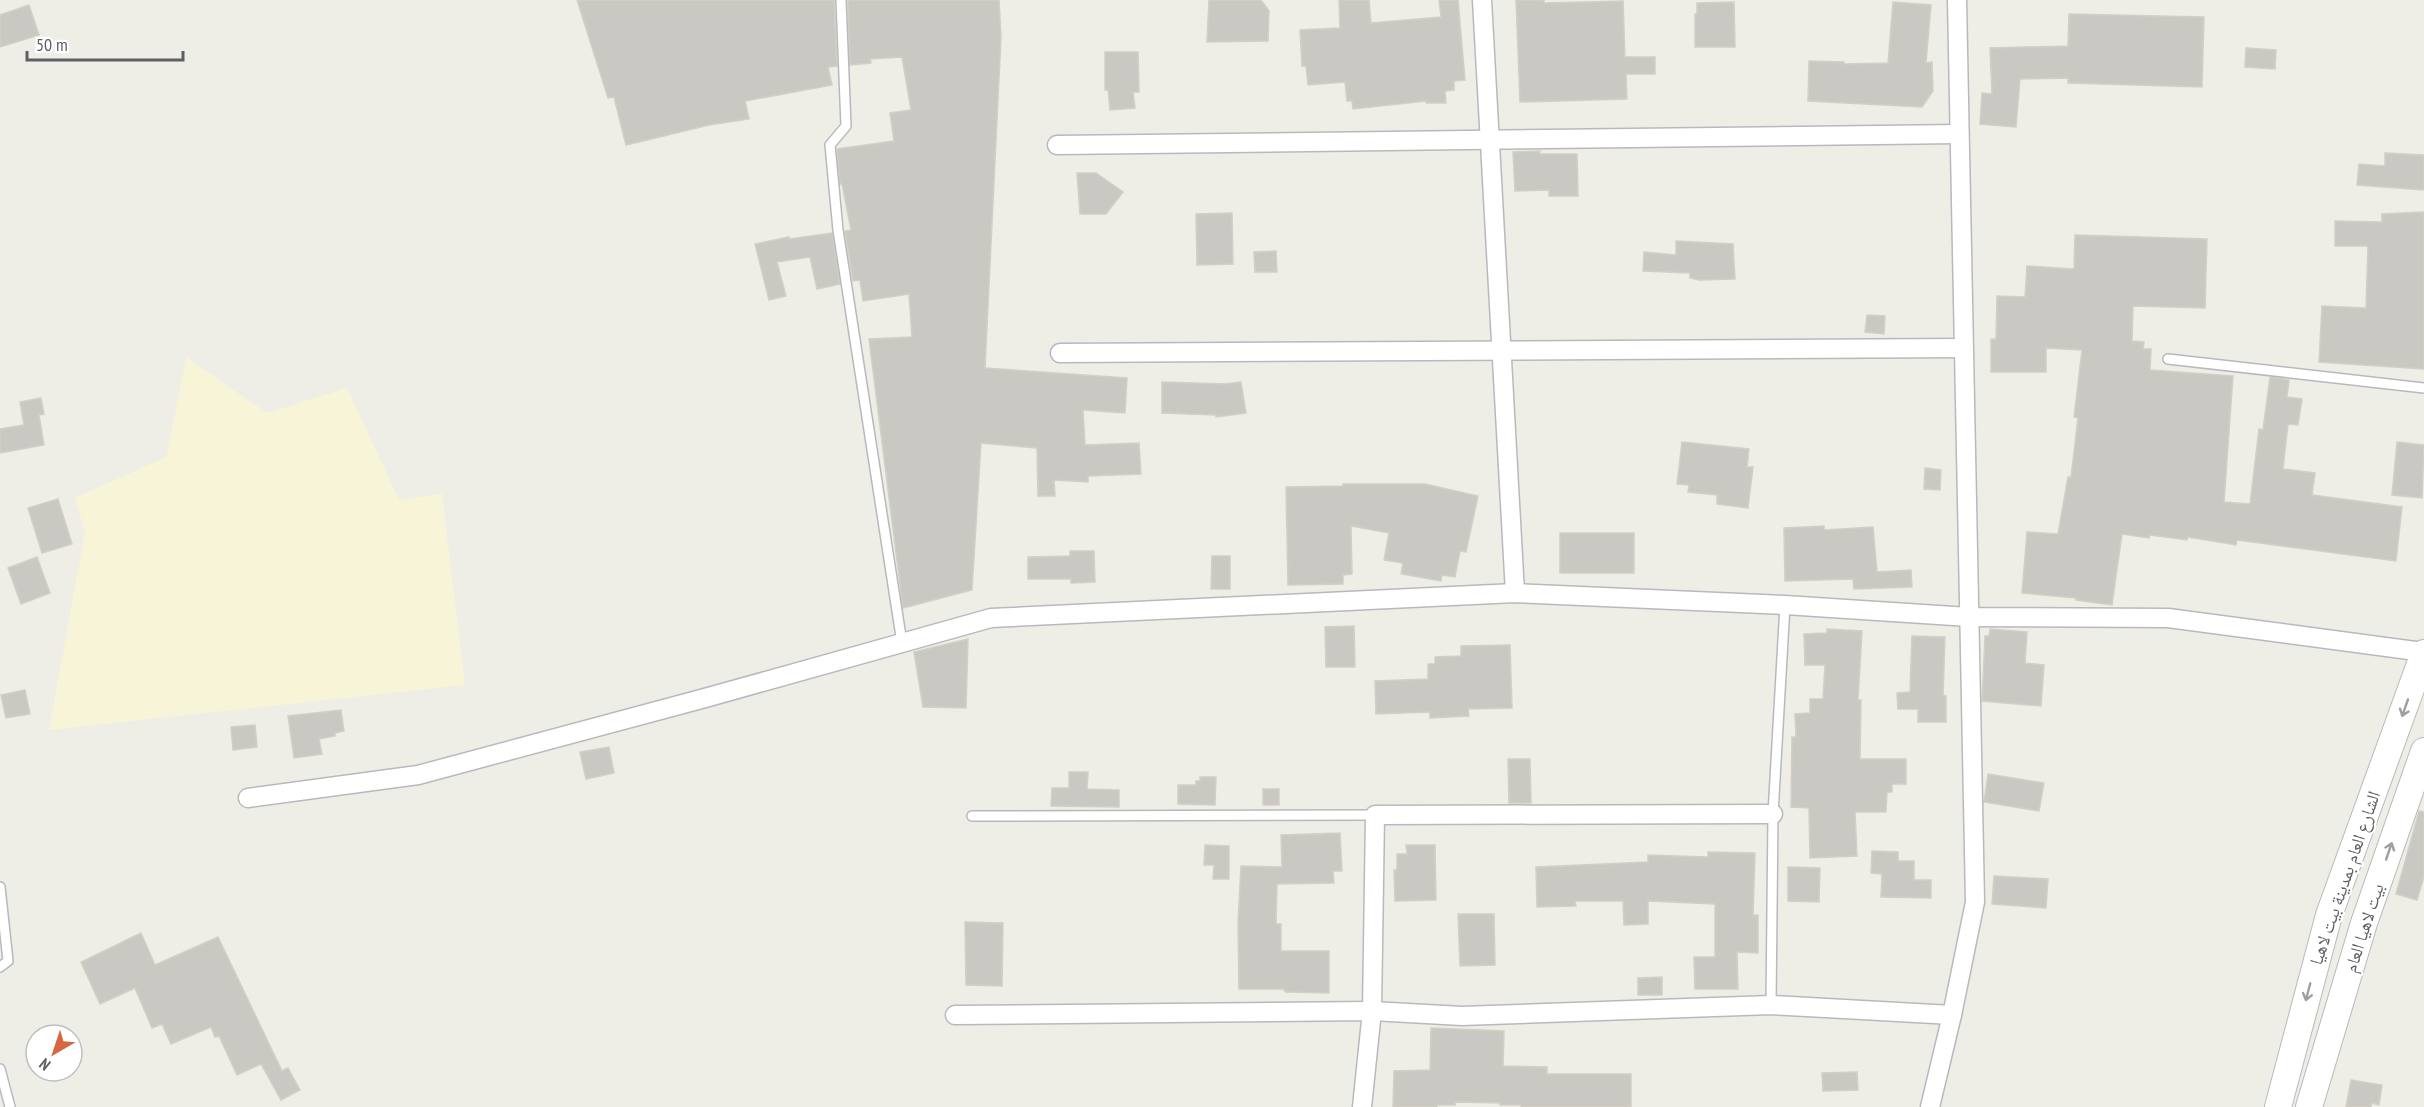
<svg xmlns="http://www.w3.org/2000/svg" width="2424" height="1107" font-family="'PT Sans Narrow','Noto Naskh Arabic',sans-serif">
<rect width="100%" height="100%" fill="#eeeee6"/>
<!-- sand -->
<path fill="#f7f4d8" d="M186,357l81,56 80,-25 52,112 43,-6 23,191 -416,45 36,-198 -10,-34 91,-41z"/>
<!-- building -->
<g fill="#cac8c2" stroke="#d2d0c5" stroke-width="1.5">
<path d="M577,0h257l3,66 -9,1 4,18 -87,16 4,18 -40,6 -83,20 -12,-48 -6,1z"/>
<path d="M848,0h151l2,37 -16,331 142,10 -2,35 -42,-3 2,35 54,-2 2,31 -53,2v6l-34,-2 1,16h-17l-1,-48 -56,-5 -9,147 -69,18 -34,-269 43,-2 -3,-43 -46,7 -3,-21 -7,1 -8,-50 6,-1 -9,-46h-2l-3,-35 57,-8 -4,-28 21,-3 -9,-53 -32,2 1,4 -21,2z"/>
<path d="M1209,0h52l8,11 -1,30 -61,1z"/>
<path d="M1339,0h30l2,23 70,-6 -2,-17h19l7,80 -11,1v9l-9,1 1,12h-20v-2l-73,8 -1,-8h-5l-2,-19 -37,3 -2,-19h-4l-2,-36 40,-2z"/>
<path d="M1516,0h28v3l79,-2 2,56h30v17h-29l1,25 -107,3z"/>
<path d="M1734,2l1,45h-40v-33h2v-11z"/>
<path d="M1893,2l38,3 -5,58 6,-1 1,29 -11,16 -114,-6 1,-40 35,1v2l44,-1z"/>
<path d="M29,5l10,30 -39,12v-32z"/>
<path d="M2069,14l135,3 -2,70 -134,-4v-5l-48,1 -4,48 -36,-3 2,-31 10,1 -2,-46 78,-2z"/>
<path d="M2246,48l30,2 -1,19 -30,-2z"/>
<path d="M1105,52h33l1,40h-6l2,16 -25,2 -2,-20h-3z"/>
<path d="M1540,151v3h37l1,42h-29v-6l-34,1 -2,-39z"/>
<path d="M2385,153l39,2v35l-67,-5 2,-21 26,2z"/>
<path d="M1077,173h19l27,19 -17,22h-26z"/>
<path d="M2424,212v157l-105,-7 3,-56 44,2 2,-62h-33v-25l47,1v-8z"/>
<path d="M1232,213l1,51 -36,1 -1,-51z"/>
<path d="M832,233l8,51 -23,5 -7,-32 -33,5 9,34 -17,4 -14,-56 34,-7v2z"/>
<path d="M2075,235l132,4 -2,69 -72,-2 -1,35 12,1 -1,7h8l-1,21 83,6 -9,126 26,2 9,-75 4,1 7,-53 19,3 -2,17 15,2 -4,26 -10,-1 -5,45 32,4 -3,22 90,12 -6,54 -159,-21 -1,5 -48,-8 -1,3 -37,-5 -1,3 -27,-4 -10,71 -36,-5v-2l-54,-5 5,-61 31,2 10,-57h3l7,-59 -4,-1 8,-67 -36,-2v24h-55v-33h5l1,-43 28,1 2,-31 47,3z"/>
<path d="M1676,241l57,3 2,35 -36,1 -9,-2v-5l-47,-2 1,-19 32,3z"/>
<path d="M1276,251l1,21h-22l-1,-20z"/>
<path d="M1867,315l18,1 -1,18 -19,-2z"/>
<path d="M1162,382l63,2 16,-2 5,31 -30,4v-2l-54,-2z"/>
<path d="M41,398l3,16 -5,1 5,30 -44,8v-24l24,-4 -4,-23z"/>
<path d="M1682,442l67,7 -2,18h6l-5,41 -31,-4v-9l-29,-3 1,-7 -12,-1z"/>
<path d="M2397,442l27,3 -2,53 -30,-3z"/>
<path d="M1925,468l16,2 -1,20 -16,-1z"/>
<path d="M1343,484h82l53,12 -12,56 -6,-1 -5,26 -13,-2 -1,6 -40,-7 2,-11 -19,-3 5,-27 -38,-7 1,48 -9,1v9l-55,1 -2,-98 57,-1z"/>
<path d="M58,499l14,45 -30,9 -14,-45z"/>
<path d="M1824,526v4l49,-3 4,45 34,-2 1,17 -58,2 -1,-10 -68,2 -1,-53z"/>
<rect x="1560" y="533" width="74" height="40"/>
<path d="M1070,551h24l1,31 -24,1v-4h-43v-22l42,-1z"/>
<path d="M1212,556h18v33h-19z"/>
<path d="M37,557l13,36 -29,11 -13,-36z"/>
<path d="M1354,626l1,41h-29l-1,-40z"/>
<path d="M1827,629l35,2 -4,69h3l-1,59h46v25h-14v8h-5l-1,20h-31l2,44 -47,2 -1,-50 -18,-1 1,-70h4l-1,-23 15,-1v-14h13l2,-34h-20l-1,-31 23,-1z"/>
<path d="M1990,629l37,3 -2,31 19,2 -3,41 -59,-5 3,-65h4z"/>
<path d="M1912,636l33,1 -2,59h3v26h-28v-13h-20l-1,-16 13,-1z"/>
<path d="M968,639l-2,69 -43,-1 -9,-55z"/>
<path d="M1510,645l2,63 -44,1 1,7 -39,2v-6l-54,2 -1,-33 53,-2v-15h7v-7l26,-1v-10z"/>
<path d="M25,690l5,24 -24,4 -5,-23z"/>
<path d="M341,710l3,21 -9,2v3l-16,3 3,15 -28,4 -6,-42z"/>
<path d="M255,725l2,22 -24,3 -2,-23z"/>
<path d="M609,747l5,26 -28,6 -6,-27z"/>
<path d="M1508,759h22l1,44h-22z"/>
<path d="M1069,772h19l-1,17 32,1v17l-68,-1 1,-18h17z"/>
<path d="M1988,774l56,9 -5,28 -55,-9z"/>
<path d="M1200,777h16l-1,28 -37,-1v-19h18v-4h4z"/>
<rect x="1263" y="789" width="16" height="16"/>
<path d="M2419,811l5,1v64l-7,24 -21,-6z"/>
<path d="M1340,833l2,38h-9l1,12 -57,1 -1,40h5v27h48v42l-43,-1 -3,-3h-44l-1,-65 3,-58 41,1 -1,-32z"/>
<path d="M1205,845l24,1v33h-16l1,-14h-10z"/>
<path d="M1406,845h29l1,55 -41,1 -1,-31h3v-16h10z"/>
<path d="M1872,851l26,1v9h16v19h17v18l-50,-1 1,-23 -11,-1z"/>
<path d="M1708,852l47,1 -2,62h5v38l-21,-1 1,37h-43l-1,-32h21v-53l-67,-3v23l-24,1 -1,-24h-48l1,5 -39,1 -1,-40 112,-5v-7l60,2z"/>
<path d="M1788,867l32,1 -1,34 -31,-1z"/>
<path d="M1994,876l54,3 -2,29 -54,-4z"/>
<path d="M1458,914h36l1,51 -35,1z"/>
<path d="M965,922l38,1 -1,63 -36,-1z"/>
<path d="M141,933l14,32 63,-28 64,134 6,-3 12,22 -19,10 -20,-36 -24,11 -18,-39 -4,1 -4,-10 -40,17 -9,-20 -10,4 -17,-40 -35,16 -19,-42z"/>
<path d="M1662,977v18h-24v-17z"/>
<path d="M1431,1028l73,3 -1,35 44,1v7h84v33h-110v-2h-21v-2l-45,-1v3h-18v2h-44l1,-36 36,-1z"/>
<path d="M1857,1072l1,18 -35,1 -1,-18z"/>
<path d="M2351,1080l31,5 -3,20 -7,-2 -1,4h-25z"/>
</g>
<g fill="none" stroke-linecap="round" stroke-linejoin="round">
<defs>
<g id="service">
<path d="M841,0l5,126 -16,19 8,85 64,413"/>
<path d="M2168,359l256,29"/>
<path d="M972,816l403,-1"/>
<path d="M0,887l8,74 -8,6"/>
<path d="M1771,1005l2,-191 12,-209"/>
<path d="M0,1069l10,38"/>
</g>
<g id="minor">
<path d="M1482,0l33,593"/>
<path d="M1057,145l902,-11"/>
<path d="M1060,353l903,-5"/>
<path d="M248,798l170,-23 287,-77 286,-80 524,-25 270,12 184,12 199,1 256,34"/>
<path d="M955,1015l417,-4 90,5 309,-11 181,10"/>
<path d="M1362,1107l10,-96 3,-196 398,-1"/>
<path d="M1930,1107l22,-92 23,-113 -18,-902"/>
</g>
<g id="secondary">
<path d="M2278,1107l51,-192 95,-262"/>
<path d="M2309,1107l55,-184 60,-172"/>
</g>
</defs>
<!-- service casing -->
<use href="#service" stroke="#b8b9be" stroke-width="12"/>
<!-- minor casing -->
<use href="#minor" stroke="#b8b9be" stroke-width="21"/>
<!-- secondary casing -->
<use href="#secondary" stroke="#b7b9be" stroke-width="28"/>
<!-- service -->
<use href="#service" stroke="#fff" stroke-width="9"/>
<!-- minor -->
<use href="#minor" stroke="#fff" stroke-width="18"/>
<!-- secondary -->
<use href="#secondary" stroke="#fff" stroke-width="26"/>
</g>
<!-- one-way arrows -->
<defs><path id="oneway-shaft" d="M-6 0H5M1.5-3L5.5 0L1.5 3" fill="none" stroke-width="1.6" stroke-linecap="round" stroke-linejoin="round" transform="scale(1.5)"/></defs>
<g stroke="#9e9fa2">
<use href="#oneway-shaft" transform="translate(2405 708) rotate(109)"/>
<use href="#oneway-shaft" transform="translate(2389 851) rotate(-71)"/>
<use href="#oneway-shaft" transform="translate(2308 992) rotate(105)"/>
</g>
<g text-anchor="middle" stroke-width="4.5" stroke-linejoin="round" paint-order="stroke">
<!-- street labels -->
<g font-size="18" fill="#5d5f64" stroke="#fff">
<text transform="translate(2345 878) rotate(-71)" y="6">الشارع العام بمدينة بيت لاهيا</text>
<text transform="translate(2364 928) rotate(-72)" y="6">بيت لاهيا العام</text>
</g>
</g>
<!-- north arrow -->
<g transform="translate(54 1053) rotate(219)"><circle r="28" fill="#ffffff" stroke="#bebfc1" stroke-width="1.5"/>
<path d="M0-4.5L10 22L0 15L-10 22Z" fill="#d76643"/>
<text y="-9" font-size="16" font-weight="bold" text-anchor="middle" fill="#5d5f64">N</text>
</g>
<!-- scale -->
<path d="M27 51v9h156v-9" fill="none" stroke="#5d5f64" stroke-width="3"/>
<text x="36" y="51" font-size="18" fill="#5d5f64" stroke="#ffffff" stroke-width="4.5" paint-order="stroke">50 m</text>
</svg>
